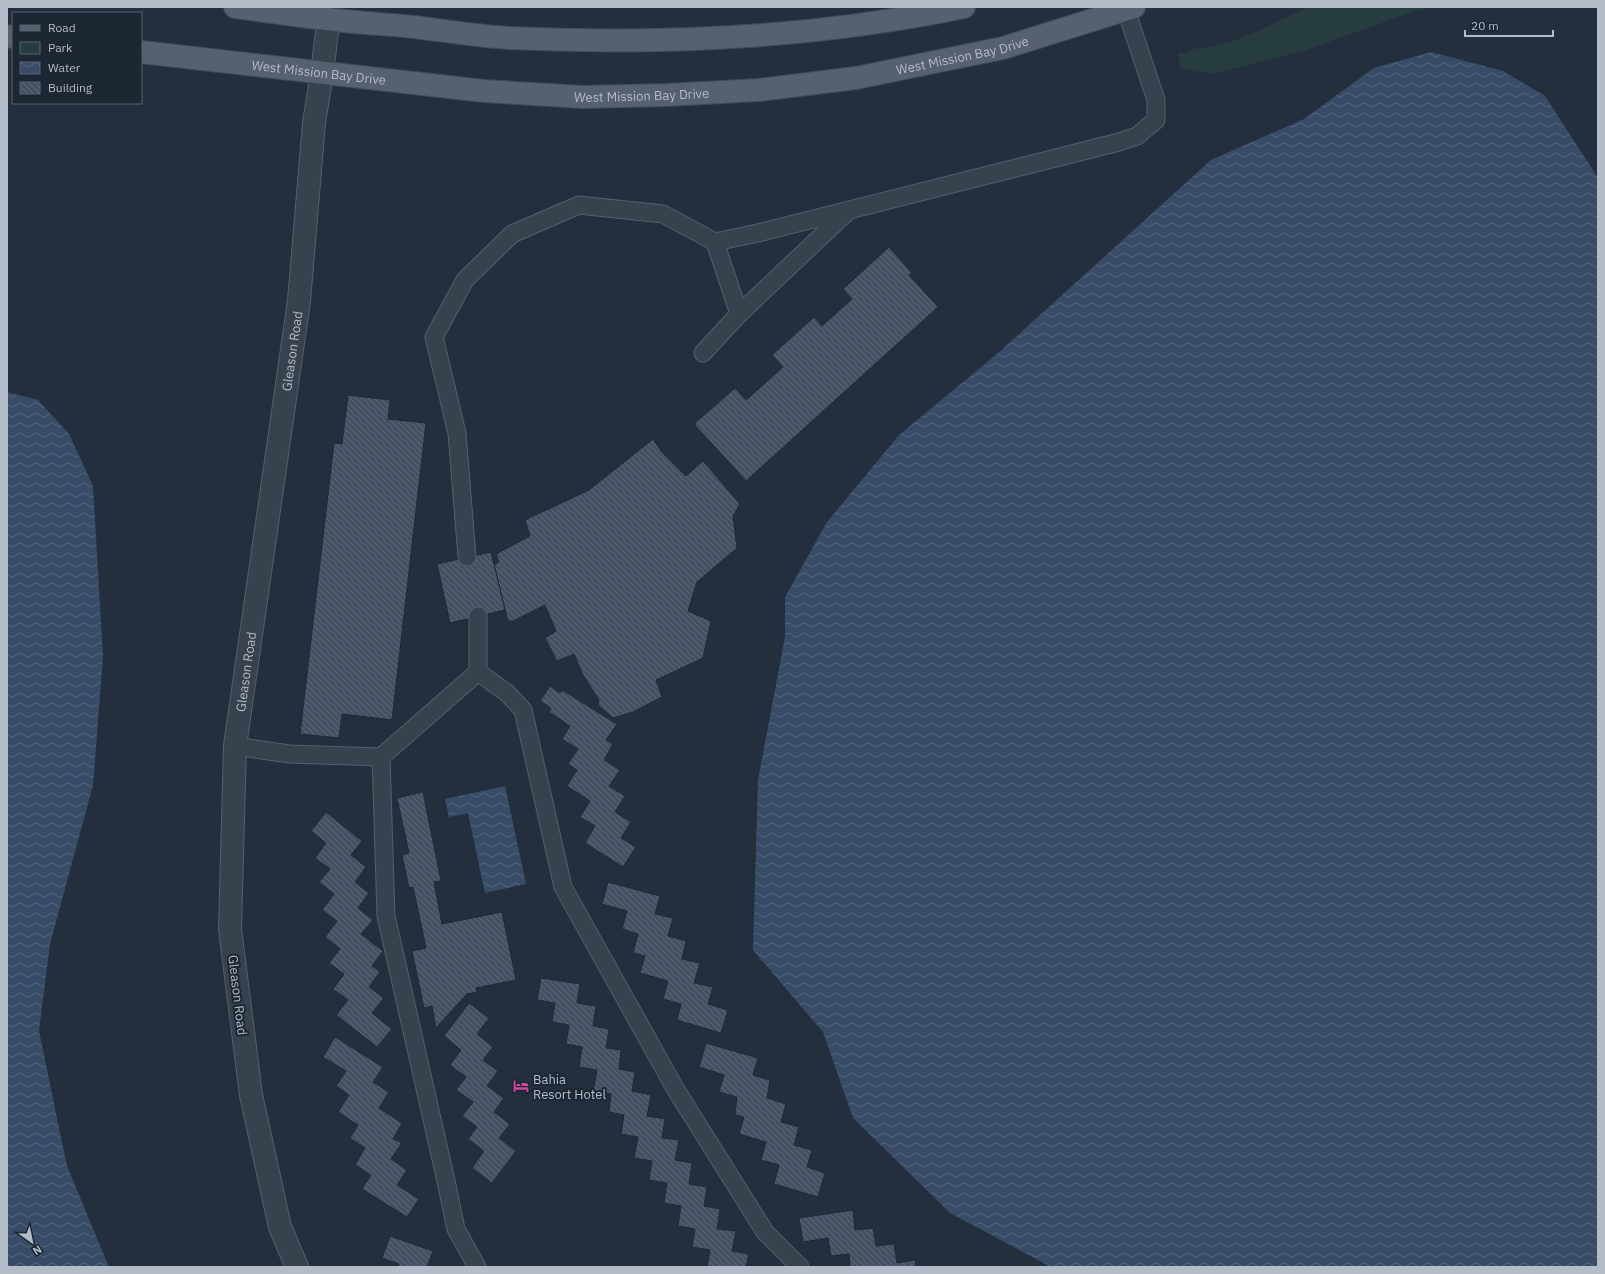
<svg xmlns="http://www.w3.org/2000/svg" width="1605" height="1274" font-family="'IBM Plex Sans',sans-serif">
<defs>
<pattern id="water-waves" width="16" height="10" patternUnits="userSpaceOnUse"><rect width="16" height="10" fill="#394c67"/><path d="M0 5q4-4 8 0t8 0" fill="none" stroke="#53647b"/></pattern>
<pattern id="building-back-hatch" width="6" height="6" patternUnits="userSpaceOnUse"><rect width="6" height="6" fill="#455162"/><path d="M-1 5l2 2M0 0l6 6M5-1l2 2" fill="none" stroke="#5d6877"/></pattern>
</defs>
<rect width="100%" height="100%" fill="#242f3e"/>
<!-- green -->
<path fill="#263c3f" d="M1308,7h127l-22,5 -110,39 -89,23 -33,-5 -3,-16h9l3,-4c42,-1 81,-25 118,-42z"/>
<!-- water -->
<g fill="url(#water-waves)">
<path d="M1431,52l72,19 42,25 53,82v1089h-547l-101,-54 -97,-95 -30,-86 -70,-82 5,-170 27,-143v-40l42,-75 72,-87 98,-81 214,-194 93,-41 70,-51z"/>
<path d="M7,392l31,8 31,34 24,52 10,171 -10,128 -43,159 -11,87 28,135 42,101h-102z"/>
<path d="M505,786l21,98 -41,9 -17,-80 -19,4 -4,-18z"/>
</g>
<!-- building -->
<g fill="url(#building-back-hatch)" stroke="#1f2835">
<path d="M889,247l23,26 -3,2 29,32 -192,174 -52,-57 41,-36 11,12 37,-33 -11,-12 42,-38 8,9 30,-27 -9,-10z"/>
<path d="M348,395l42,5 -2,19 38,4 -34,297 -50,-6 -3,24 -39,-4 34,-291 8,1z"/>
<path d="M653,439l8,12 25,25 17,-15 37,43 -7,12 4,32 -40,34 -9,29 23,10 -8,37 -47,22 6,17 -29,15 -20,6 -15,-13 1,-5 -16,-25 -9,-21 -17,7 -12,-23 11,-7 -11,-26 -32,16h-5l-14,-56 5,-3 -3,-8 34,-18 -5,-16 64,-30z"/>
<path d="M491,552l14,58 -55,13 -13,-59z"/>
<path d="M550,686l10,7 2,-3 55,34 -11,16 7,4 -9,16 16,10 -11,16 16,10 -10,16 16,10 -10,16 15,9 -13,20 -38,-24 10,-17 -15,-9 10,-16 -23,-15 10,-16 -9,-6 10,-15 -16,-10 8,-13 -21,-14 2,-4 -11,-7z"/>
<path d="M423,792l18,89 -7,1 8,42 60,-12 14,68 -40,8 1,4 -10,2 -31,34 -4,-22 -8,2 -12,-57 14,-3 -13,-61 -4,1 -7,-33 7,-2 -12,-55z"/>
<path d="M326,812l36,29 -11,14 15,12 -11,15 14,11 -11,15 15,12 -12,14 22,17 -11,15 8,6 -11,15 15,11 -12,15 20,16 -15,18 -41,-32 12,-15 -15,-11 11,-15 -15,-11 11,-14 -15,-12 12,-16 -15,-11 12,-16 -15,-12 11,-13 -15,-11 11,-15 -15,-12z"/>
<path d="M608,882l52,14 -5,18 18,4 -5,18 18,5 -4,18 18,4 -6,20 19,4 -5,17 20,6 -7,23 -44,-13 4,-16 -18,-5 5,-18 -28,-8 5,-17 -12,-3 5,-19 -16,-5 5,-18 -25,-7z"/>
<path d="M541,978l39,6 -3,19 19,3 -3,20 16,3 -3,19 15,2 -2,19 16,3 -3,19 19,4 -4,21 18,3 -3,19 17,2 -4,20 17,3 -3,21 18,3 -3,19 16,3 -3,20 19,2 -4,20 17,3 -3,13h-39l3,-17 -18,-3 3,-18 -17,-3 3,-20 -17,-3 3,-20 -18,-3 3,-19 -18,-3 4,-21 -17,-3 3,-19 -15,-3 2,-18 -18,-3 4,-21 -18,-3 3,-20 -16,-3 3,-19 -17,-3 3,-19 -18,-3z"/>
<path d="M469,1003l20,15 -12,16 16,13 -10,13 15,11 -11,15 17,12 -10,14 16,12 -11,14 17,13 -24,32 -20,-15 12,-17 -16,-12 9,-12 -15,-11 11,-14 -17,-12 10,-13 -16,-12 11,-15 -17,-14z"/>
<path d="M335,1037l48,30 -10,15 16,10 -10,16 23,15 -9,16 9,4 -11,16 16,11 -10,15 22,14 -12,18 -45,-28 9,-14 -16,-10 10,-17 -15,-10 8,-13 -20,-13 11,-17 -13,-9 10,-15 -23,-14z"/>
<path d="M706,1043l52,15 -5,17 17,5 -3,18 19,6 -5,18 18,5 -5,18 18,5 -5,17 18,6 -7,24 -44,-13 5,-19 -18,-5 5,-18 -27,-8 5,-17 -9,-2 2,-18 -18,-5 5,-17 -25,-8z"/>
<path d="M853,1210l2,20 18,-2 3,18 18,-2 3,19 18,-3 1,7h-66l-1,-13 -18,2 -3,-18 -25,4 -4,-24z"/>
<path d="M390,1236l43,15 -6,16h-29l1,-3 -17,-6z"/>
</g>
<g fill="none" stroke-linecap="round" stroke-linejoin="round">
<defs>
<g id="service">
<path d="M739,314l109,-103"/>
<path d="M703,353l36,-39 -24,-72"/>
<path d="M467,557l-10,-124 -23,-96 31,-57 47,-46 67,-29 84,9 52,28 43,-9 361,-91 18,-6 19,-16v-20l-31,-93"/>
<path d="M478,616v56l29,21 16,17 40,177 113,203 89,142 35,35"/>
<path d="M235,746l54,8 92,3"/>
<path d="M477,1267l-21,-38 -10,-48 -60,-265 -5,-159 97,-85"/>
</g>
<g id="minor">
<path id="s1" d="M297,1267l-17,-40 -29,-132 -21,-166 5,-183 64,-445 15,-178 8,-50 8,-66"/>
</g>
<g id="primary">
<path d="M235,7c31,4 61,9 92,12 29,4 58,5 88,8 31,4 63,9 95,11 151,7 305,0 454,-31"/>
<path d="M7,36l6,1"/>
<path id="s2" d="M141,52l343,39 99,6 83,-2 93,-5 97,-12 147,-30 131,-41"/>
</g>
</defs>
<!-- service casing -->
<use href="#service" stroke="#565f6c" stroke-width="19"/>
<!-- minor casing -->
<use href="#minor" stroke="#565f6c" stroke-width="24"/>
<!-- primary casing -->
<use href="#primary" stroke="#414a57" stroke-width="24"/>
<!-- service -->
<use href="#service" stroke="#38414e" stroke-width="17"/>
<!-- minor -->
<use href="#minor" stroke="#38414e" stroke-width="22"/>
<!-- primary -->
<use href="#primary" stroke="#56606e" stroke-width="22"/>
</g>
<!-- icons -->
<defs>
<symbol id="hotel-bare" viewBox="-9 -9 18 18"><path d="M-6-4.5h1.5V1H6V5H4.5V3h-9V5H-6ZM-4 0a1.8 1.8 0 1 1 3.6 0ZM.5 0V-2.5h3Q6-2.5 6 0Z" fill="#d1479c" stroke="#1d2633" stroke-width="2.5" paint-order="stroke"/></symbol>
</defs>
<g fill-rule="evenodd">
<use href="#hotel-bare" x="510" y="1075" width="22" height="22"/>
</g>
<g text-anchor="middle" stroke-width="4" stroke-linejoin="round" paint-order="stroke">
<!-- street labels -->
<g font-size="13" fill="#b4bcc9" stroke="#1d2633">
<text dy="5" stroke="none"><textPath href="#s2" startOffset="827">West Mission Bay Drive</textPath></text>
<text dy="5" stroke="none"><textPath href="#s2" startOffset="179">West Mission Bay Drive</textPath></text>
<text dy="5" stroke="none"><textPath href="#s2" startOffset="503">West Mission Bay Drive</textPath></text>
<text dy="5" stroke="none"><textPath href="#s1" startOffset="928">Gleason Road</textPath></text>
<text dy="5" stroke="none"><textPath href="#s1" startOffset="604">Gleason Road</textPath></text>
<text transform="translate(238 995) rotate(83)" y="5">Gleason Road</text>
</g>
<!-- poi labels -->
<g font-size="13" fill="#b4bcc9" stroke="#1d2633" text-anchor="start">
<text x="533" y="1084">Bahia<tspan x="533" dy="15">Resort Hotel</tspan></text>
</g>
</g>
<!-- border -->
<rect width="1605" height="1274" fill="none" stroke="#b4bcc9" stroke-width="16"/>
<!-- legend -->
<rect x="12" y="12" width="130" height="92" fill="#1d2633" stroke="#59626f"/>
<rect x="20" y="25" width="20" height="6" fill="#56606e" stroke="#59626f"/>
<text x="48" y="32" font-size="12" fill="#b4bcc9">Road</text>
<rect x="20" y="42" width="20" height="12" fill="#263c3f" stroke="#59626f"/>
<text x="48" y="52" font-size="12" fill="#b4bcc9">Park</text>
<rect x="20" y="62" width="20" height="12" fill="url(#water-waves)" stroke="#59626f"/>
<text x="48" y="72" font-size="12" fill="#b4bcc9">Water</text>
<rect x="20" y="82" width="20" height="12" fill="url(#building-back-hatch)" stroke="#59626f"/>
<text x="48" y="92" font-size="12" fill="#b4bcc9">Building</text>
<!-- north arrow -->
<g transform="translate(32 1242) rotate(147)" stroke="#1d2633" stroke-width="3" paint-order="stroke">
<path d="M0-3L7 15L0 10L-7 15Z" fill="#b4bcc9"/>
<text y="-6" font-size="11" font-weight="bold" text-anchor="middle" fill="#b4bcc9">N</text>
</g>
<!-- scale -->
<path d="M1465 30v6h88v-6" fill="none" stroke="#b4bcc9" stroke-width="2"/>
<text x="1471" y="30" font-size="12" fill="#b4bcc9" stroke="#1d2633" stroke-width="3" paint-order="stroke">20 m</text>
</svg>
